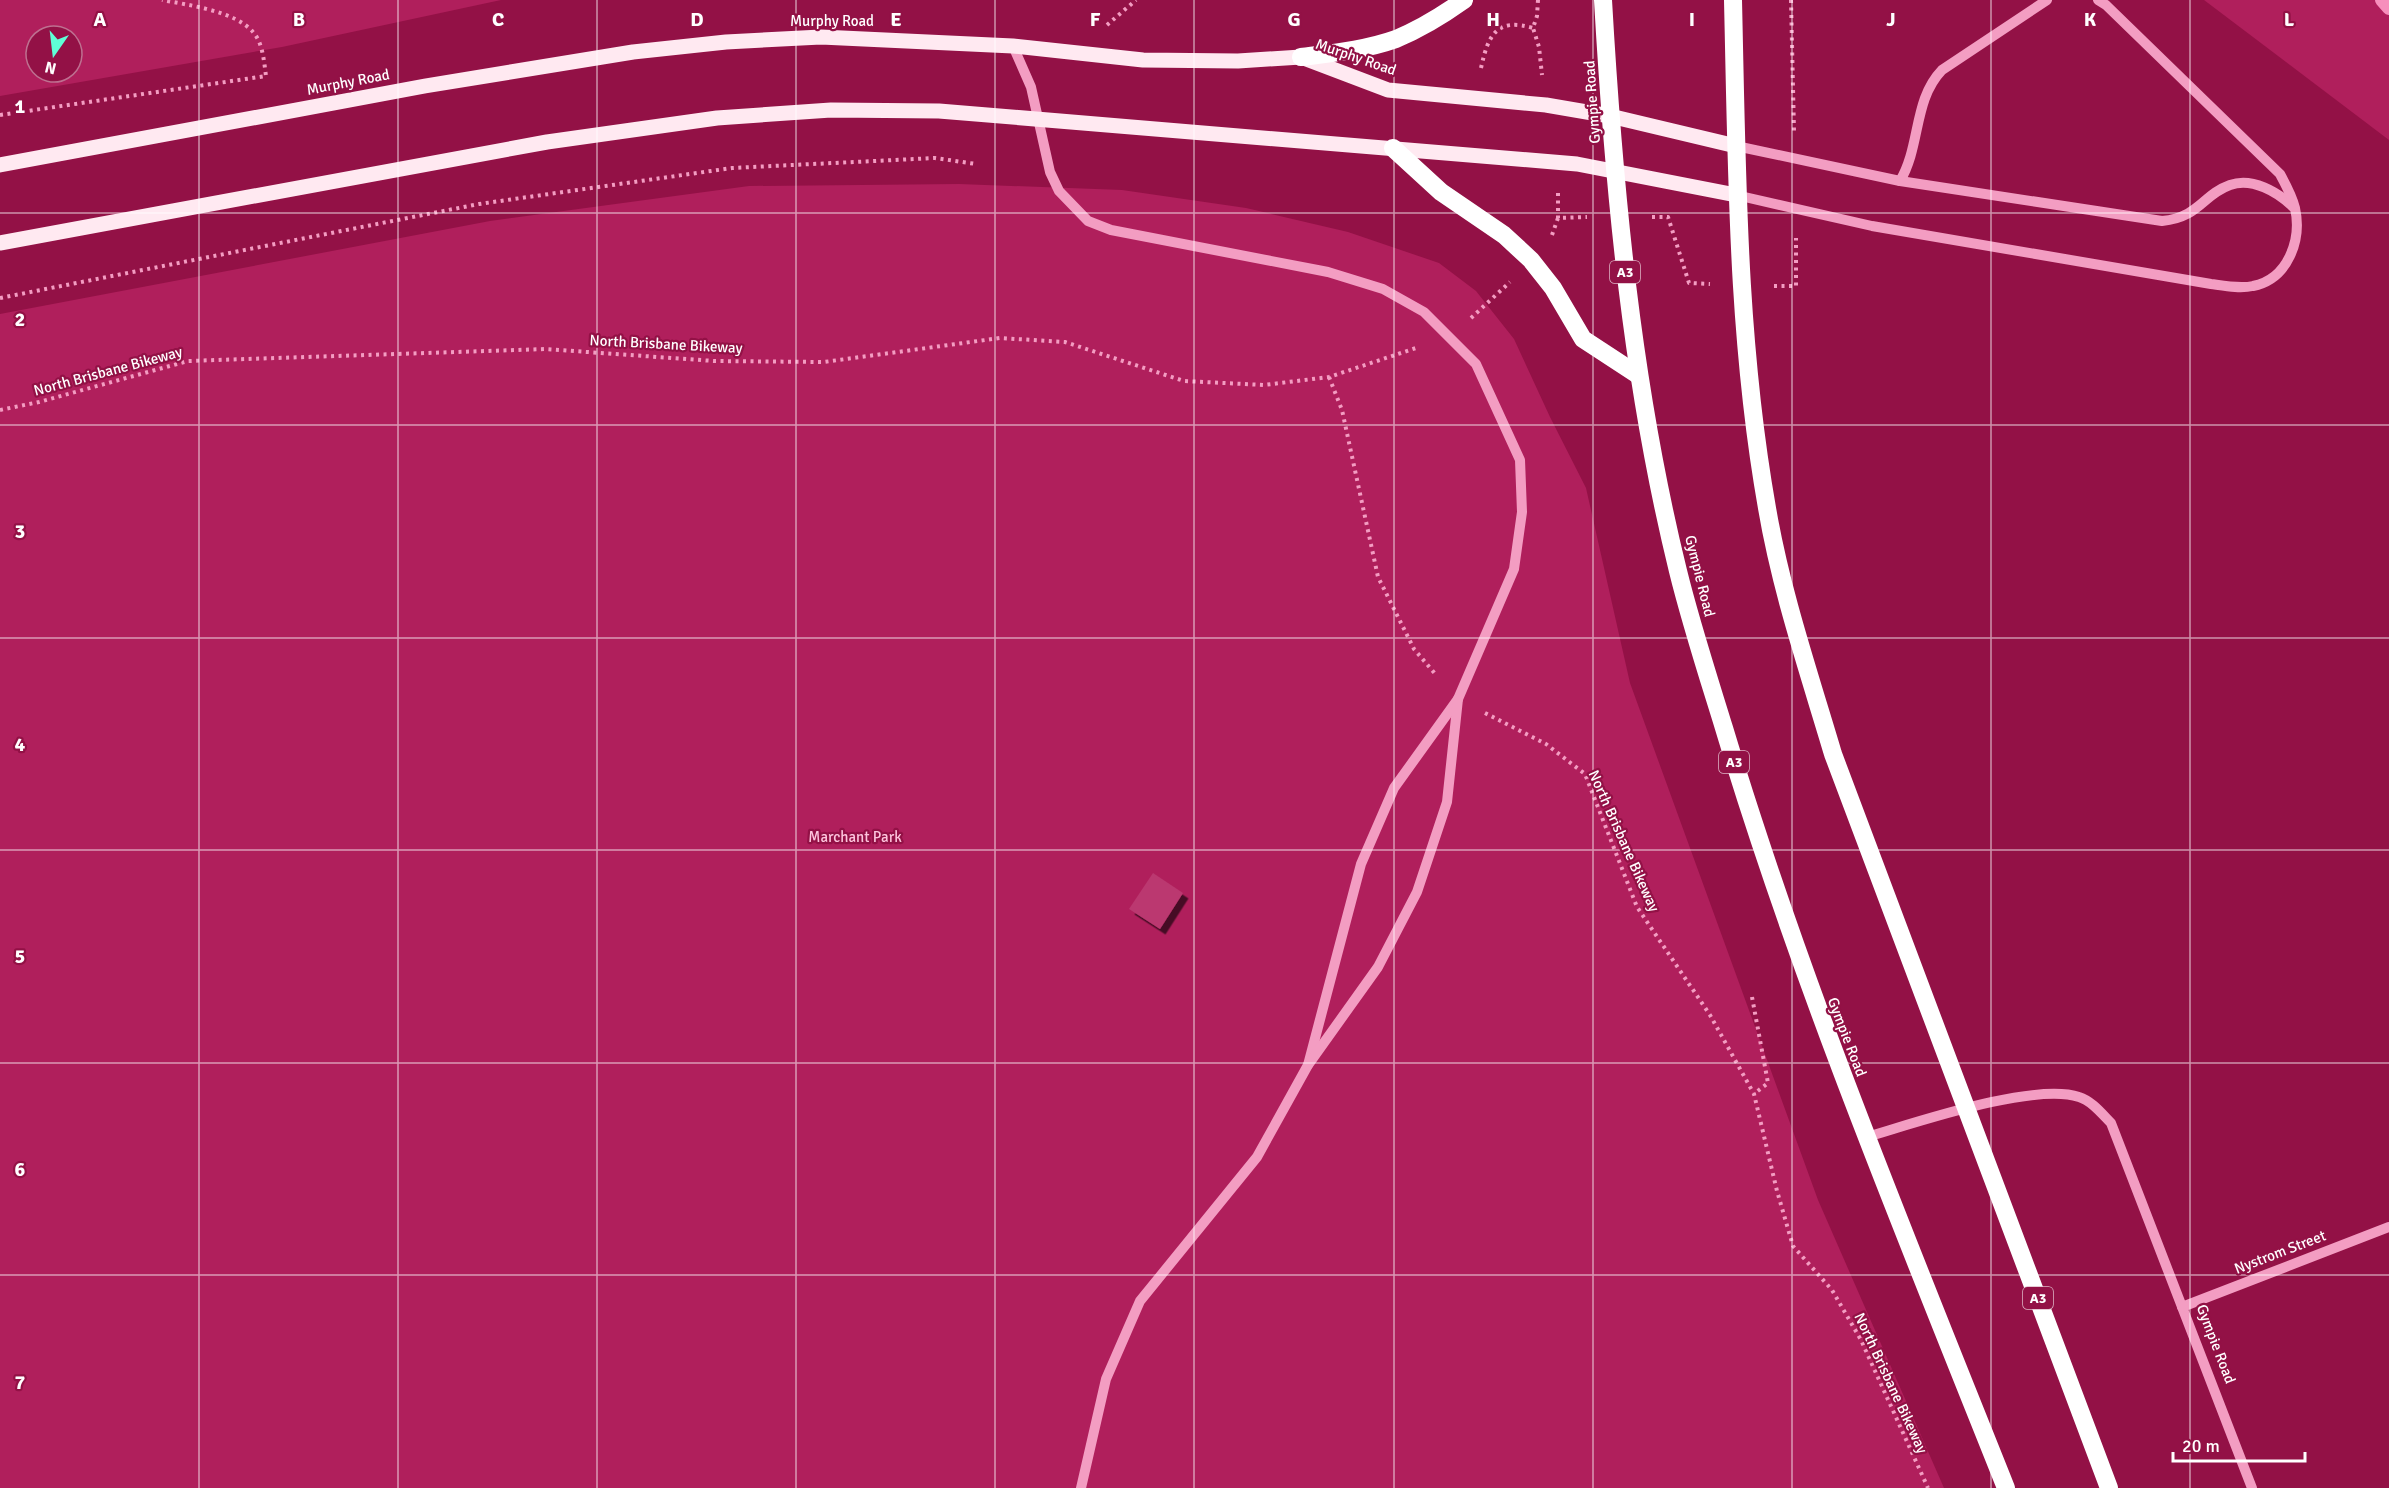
<svg xmlns="http://www.w3.org/2000/svg" width="2389" height="1488" font-family="Signika,sans-serif">
<defs>
<filter id="shadow"><feDropShadow dx="5.5" dy="5.5" stdDeviation="0" flood-color="#0009"/></filter>
</defs>
<rect width="100%" height="100%" fill="#931146"/>
<!-- green -->
<g fill="#b01f5c" fill-rule="evenodd">
<path d="M0,0h501l-219,47 -282,49zM36,36h36v36h-36z"/>
<path d="M2204,0h185v140z"/>
<path d="M959,184l163,6 124,18 102,24 91,31 37,28 38,48 36,78 36,71 44,195 188,517 126,288h-1944v-1174l490,-93 259,-35z"/>
</g>
<g fill="none" stroke-linecap="round" stroke-linejoin="round">
<!-- stream -->
<path stroke="#f78fbc" stroke-width="14" d="M2382,0l7,8"/>
</g>
<!-- building -->
<path fill="#bb3970" filter="url(#shadow)" d="M1153,873l30,20 -23,36 -31,-20z"/>
<g fill="none" stroke-linecap="round" stroke-linejoin="round">
<!-- path -->
<g stroke="#f39dc2" stroke-width="4" stroke-dasharray="3 4.5" stroke-linecap="butt">
<path d="M1538,0l-1,16 -4,12 6,19 3,28"/>
<path d="M1791,0l3,131"/>
<path d="M1107,25l29,-25"/>
<path d="M1481,68c7,-32 15,-51 52,-40"/>
<path d="M0,115l266,-39c-2,-14 -3,-33 -13,-44 -18,-21 -65,-27 -91,-32"/>
<path d="M1558,193v25l29,-1"/>
<path d="M1652,217h16l21,66 21,1"/>
<path d="M1552,235l6,-17"/>
<path d="M1774,286h22v-48"/>
<path d="M0,298l479,-94 253,-36 203,-10 41,6"/>
<path d="M1471,318l39,-36"/>
<path d="M1329,377l13,33 36,167 36,72 23,27"/>
<path d="M0,410l39,-8 149,-41 357,-12 169,12 110,1 176,-24 65,4 119,39 80,4 65,-8 90,-30"/>
<path d="M1485,713l61,31 39,30 52,133 73,108 44,79 23,97 16,55 39,44 29,50 67,148"/>
<path d="M1752,997l16,86 -14,11"/>
</g>
<!-- minor -->
<g stroke="#f39dc2" stroke-width="10">
<path d="M1013,46l18,41 19,85 9,19 29,30 23,9 217,42 55,17 41,23 52,52 44,96 2,52 -8,57 -56,130 -64,89 -33,76 -53,201"/>
<path d="M1736,146l164,35 262,40c38,-4 40,-26 68,-36 22,-8 48,7 63,22"/>
<path d="M1900,181c21,-35 13,-81 42,-111l105,-70"/>
<path d="M1736,195l136,31 339,58c14,2 29,5 42,2 35,-7 49,-46 42,-78 -3,-12 -9,-23 -15,-34l-174,-169 -8,-5"/>
<path d="M1867,1137c48,-14 167,-55 212,-40 13,4 23,17 32,26l141,365"/>
<path d="M2182,1307l207,-80"/>
<path d="M1081,1488l25,-109 34,-78 117,-144 51,-92 70,-98 39,-75 30,-90 11,-103"/>
</g>
<!-- major -->
<g stroke="#ffe9f1" stroke-width="15">
<path d="M0,165l425,-79 208,-34 93,-10 95,-5 192,9 130,14 95,1 63,-4 87,33 158,15 64,11 126,30"/>
<path d="M0,243l547,-101 170,-24 114,-8 108,1 638,53 159,31"/>
</g>
<!-- highway -->
<g stroke="#fff" stroke-width="18">
<path d="M1603,0c11,192 29,384 75,571 13,53 30,105 46,157 78,259 182,509 282,760"/>
<path d="M1733,0c4,172 4,338 34,508 14,83 42,165 66,246l276,734"/>
<path d="M1301,57c31,-4 64,-7 95,-18 24,-10 47,-24 68,-39"/>
<path d="M1393,148l48,44 63,43 27,25 22,28 30,51 55,36"/>
</g>
</g>
<!-- grid -->
<path fill="none" stroke="#fff" stroke-width="1.5" stroke-opacity="0.55" d="M199,0v1488M398,0v1488M597,0v1488M796,0v1488M995,0v1488M1194,0v1488M1394,0v1488M1593,0v1488M1792,0v1488M1991,0v1488M2190,0v1488M0,213h2389M0,425h2389M0,638h2389M0,850h2389M0,1063h2389M0,1275h2389"/>
<g text-anchor="middle" stroke-width="4.5" stroke-linejoin="round" paint-order="stroke">
<!-- shield labels -->
<g fill="#931146" stroke="#dfb8c8" stroke-width="1.5">
<rect x="1610" y="261" width="30" height="22" rx="4.5"/>
<rect x="1719" y="751" width="30" height="22" rx="4.5"/>
<rect x="2023" y="1287" width="30" height="22" rx="4.5"/>
</g>
<g font-size="14" font-weight="bold" fill="#fff">
<text x="1625" y="277">A3</text>
<text x="1734" y="767">A3</text>
<text x="2038" y="1303">A3</text>
</g>
<!-- street labels -->
<g font-size="15" fill="#fff" stroke="#931146">
<text x="832" y="26">Murphy Road</text>
<text transform="translate(1356 57) rotate(19)" y="5">Murphy Road</text>
<text transform="translate(348 82) rotate(-11)" y="5">Murphy Road</text>
<text transform="translate(1592 102) rotate(-94)" y="5">Gympie Road</text>
<text transform="translate(666 344) rotate(3)" y="5">North Brisbane Bikeway</text>
<text transform="translate(108 371) rotate(-15)" y="5">North Brisbane Bikeway</text>
<text transform="translate(1700 576) rotate(76)" y="5">Gympie Road</text>
<text transform="translate(1624 841) rotate(66)" y="5">North Brisbane Bikeway</text>
<text transform="translate(1847 1037) rotate(69)" y="5">Gympie Road</text>
<text transform="translate(2280 1252) rotate(-21)" y="5">Nystrom Street</text>
<text transform="translate(2216 1344) rotate(69)" y="5">Gympie Road</text>
<text transform="translate(1891 1383) rotate(65)" y="5">North Brisbane Bikeway</text>
</g>
<!-- park labels -->
<g font-size="15" fill="#fdc5dd" stroke="#931146">
<text x="855" y="842">Marchant Park</text>
</g>
</g>
<g font-size="20" text-anchor="middle" font-weight="bold" fill="#fff" stroke="#931146" stroke-width="4.5" stroke-linejoin="round" paint-order="stroke">
<text x="100" y="26">A</text>
<text x="299" y="26">B</text>
<text x="498" y="26">C</text>
<text x="697" y="26">D</text>
<text x="896" y="26">E</text>
<text x="1095" y="26">F</text>
<text x="1294" y="26">G</text>
<text x="1493" y="26">H</text>
<text x="1692" y="26">I</text>
<text x="1891" y="26">J</text>
<text x="2090" y="26">K</text>
<text x="2289" y="26">L</text>
<text x="20" y="113">1</text>
<text x="20" y="326">2</text>
<text x="20" y="538">3</text>
<text x="20" y="751">4</text>
<text x="20" y="963">5</text>
<text x="20" y="1176">6</text>
<text x="20" y="1389">7</text>
</g>
<!-- north arrow -->
<g transform="translate(54 54) rotate(194)"><circle r="28" fill="#931146" stroke="#be7090" stroke-width="1.5"/>
<path d="M0-4.5L10 22L0 15L-10 22Z" fill="#5fffd6"/>
<text y="-9" font-size="16" font-weight="bold" text-anchor="middle" fill="#ffffff">N</text>
</g>
<!-- scale -->
<path d="M2173 1452v9h132v-9" fill="none" stroke="#ffffff" stroke-width="3"/>
<text x="2182" y="1452" font-size="18" fill="#ffffff" stroke="#931146" stroke-width="4.5" paint-order="stroke">20 m</text>
</svg>
